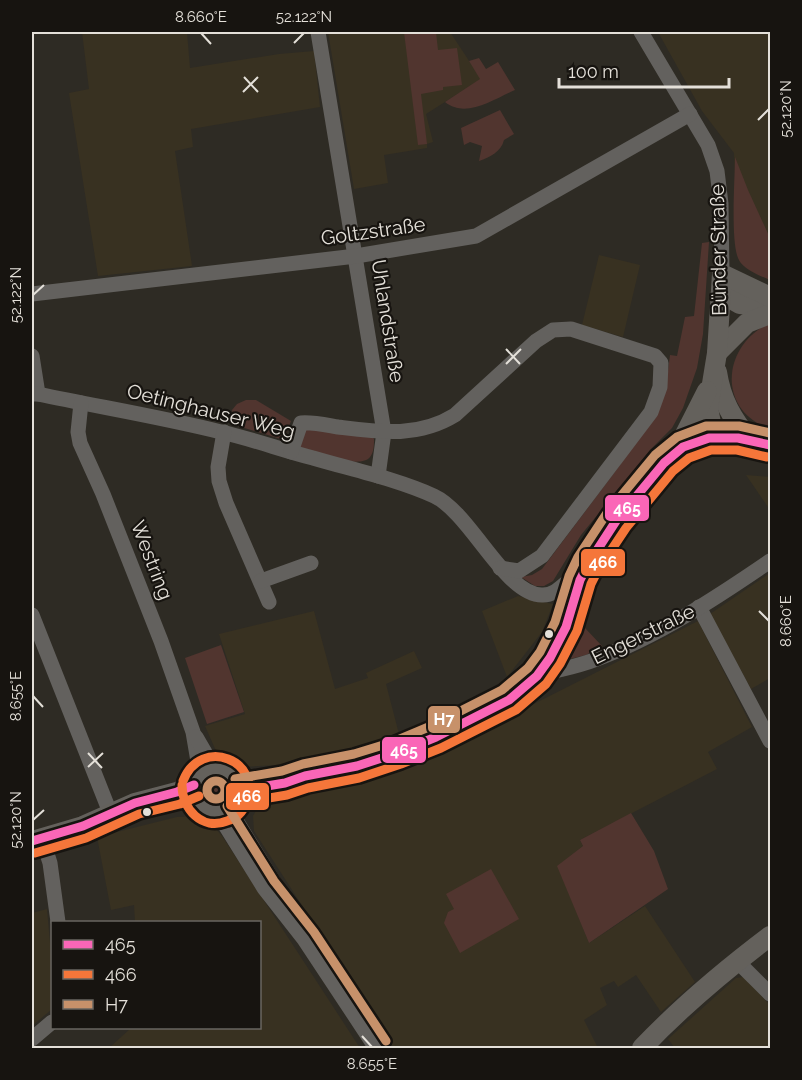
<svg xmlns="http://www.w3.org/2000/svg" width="802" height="1080" font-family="Raleway,sans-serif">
<rect width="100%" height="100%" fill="#2e2b24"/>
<!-- built -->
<g fill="#383121">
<path d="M82,32h105l3,36 89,-14 35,-3 6,56 -129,22 2,18 -18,4 17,115 -94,10 -29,-183 20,-4z"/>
<path d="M328,32h122l31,47 -55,35 7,28 -6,2v4l-43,7 4,28 -34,6z"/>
<path d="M658,32h112v248l-18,-9 -13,-10 -5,-108 -32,-42z"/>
<path d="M599,255l41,10 -17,72 -41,-12z"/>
<path d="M746,475l24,2v33z"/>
<path d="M770,573v105l-19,11 -41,-75z"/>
<path d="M518,596l35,8 -11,28 -35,45 -25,-66z"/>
<path d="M314,611l21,78 33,-11 -2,-5 48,-22 8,17 -36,16 13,50 -38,15 -63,15 -56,3 -26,-16 -11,-25 40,-12 -26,-80z"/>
<path d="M698,621l54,106 -44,25 9,17 -137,71 3,6 -25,20 31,77 56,-37 50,76 -34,30 -25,-37 -18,12 -4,-6 -14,7 7,17 -23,15 13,26 -5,2h-198l-140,-217 -1,-15 4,-7 8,-5 76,-18 55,-17 102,-47z"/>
<path d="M200,816l8,4 14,16 138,212h-251l22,-20h129v-106h-125l-1,-17 -23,5 -14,-73 80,-20z"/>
<path d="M47,909l5,56v44l-20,17v-113z"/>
<path d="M743,977l27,28v43h-95l-7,-9 68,-61z"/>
</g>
<!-- green -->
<g fill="#51352f">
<path d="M404,32h32l2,18 19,-2 5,37 -19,2v3l-22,4 6,50 -9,1z"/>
<path d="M479,58l7,11 12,-7 17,28c-21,9 -49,29 -70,12l35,-23 -11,-18z"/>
<path d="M500,110l14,24 -10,6c-3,12 -14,17 -25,21l3,-15 -12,-4 -6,3 -3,-17z"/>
<path d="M735,157l13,33 22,48v42c-9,-4 -26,-10 -31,-20 -9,-15 -4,-82 -4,-103z"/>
<path d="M709,242l-6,92 -6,34 -14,40 -11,20 -20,20 -71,87 -28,46 -9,5h-9l-14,-9 11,-2 10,-6 78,-104 48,-94 2,-16 7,1 8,-39 9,-1 8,-73z"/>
<path d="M770,323v106c-54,-19 -48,-84 0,-106z"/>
<path d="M246,400h10l35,21 -7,19 -46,-14 -5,-7 -1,-9 5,-6z"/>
<path d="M303,428l68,7 3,4c0,6 0,13 -4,18 -10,13 -56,-5 -71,-9z"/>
<path d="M582,628h3l17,18 -16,9 -16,4z"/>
<path d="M221,645l23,67 -37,12 -22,-66z"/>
<circle cx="214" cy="789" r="12"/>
<path d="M631,813l23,38 14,38 -79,54 -32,-77 26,-20 -3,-6z"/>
<path d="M491,869l28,50 -59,34 -16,-30 4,-11 6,-3 -8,-15z"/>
</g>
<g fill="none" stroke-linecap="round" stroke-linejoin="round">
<!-- minor -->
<g stroke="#63615e" stroke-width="15">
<path d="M318,32l66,400 -6,44"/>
<path d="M641,32l67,113 9,26 4,33 1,70"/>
<path d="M32,294l324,-38 120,-20 214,-122"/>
<path d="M32,356l6,38"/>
<path d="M32,394h6c61,13 123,23 183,38 31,7 61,18 92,26 41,12 83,21 121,38 37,17 72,101 109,99 10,0 16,-6 23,-12"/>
<path d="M81,403l-3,29 2,11 23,51 58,147 32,91 7,41"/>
<path d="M224,432l-6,35 1,14 7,22 43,99"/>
<path d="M291,452l10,-29c12,-1 25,2 37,4 41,5 80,11 117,-12l81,-74 17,-11 18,-1 84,27 6,7 -1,24 -9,25 -109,144 -23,15 -19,-3"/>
<path d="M261,581l50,-18"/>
<path d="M699,607l71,134"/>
<path d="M32,615l79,200"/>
<path d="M537,676c19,-6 39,-9 57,-16 63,-23 122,-62 176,-99"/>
<path d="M196,737l18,31"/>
<path d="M228,807l58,95"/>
<path d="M217,812l47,76 40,51 72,109"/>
<path d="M42,838l8,25 8,59"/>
<path d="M737,961l33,33"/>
<path d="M32,1039l20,-17"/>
</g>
<!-- major -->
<g stroke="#64615c" stroke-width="20">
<path d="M721,293l19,11 30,3"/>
<path d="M717,353l30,-30 23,-9"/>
<path d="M717,372c4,27 15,47 33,68"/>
<path d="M719,437l-7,-9 -4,-20 9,-55 5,-79 48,23"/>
<path d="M676,452l31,-61"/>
<circle cx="215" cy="790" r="22"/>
<path d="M237,791l48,-8 20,-7 52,-10 40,-13 39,-16 73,-37 28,-24 13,-18 16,-31 14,-47 8,-16 28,-43 48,-58 19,-16 26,-9h29l32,7"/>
<path d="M32,841l51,-15 52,-23 42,-11 17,-7"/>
<path d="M642,1048c39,-41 83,-78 128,-112"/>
</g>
<defs>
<g id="bus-1">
<path d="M237,791l48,-8 20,-7 52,-10 40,-13 39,-16 73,-37 28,-24 13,-18 16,-31 14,-47 8,-16 28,-43 48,-58 19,-16 26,-9h29l32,7"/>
<path d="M32,841l51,-15 52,-23 42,-11 17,-7"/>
</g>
<g id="bus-2">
<path d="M182,785c0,24 20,46 45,36 10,-3 16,-9 19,-18 18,-42 -45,-68 -63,-22"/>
<path d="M239,803l48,-8 21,-7 51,-10 42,-14 40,-16 75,-38 30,-26 14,-20 17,-33 14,-47 7,-14 28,-42 47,-57 16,-13 22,-8h26l30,7"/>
<path d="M35,853l51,-15 53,-24 41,-10 19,-8"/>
</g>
<g id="bus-3">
<path d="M235,779l47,-8 21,-7 51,-10 39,-12 38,-16 71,-36 26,-22 12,-16 15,-30 14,-46 9,-19 29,-44 48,-58 22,-18 29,-11h33l31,7"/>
<circle cx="216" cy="790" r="9"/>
<path d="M227,806l47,75 40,51 72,109"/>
</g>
</defs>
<!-- bus-1 casing -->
<use href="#bus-1" stroke="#171410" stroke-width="14"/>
<!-- bus-2 casing -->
<use href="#bus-2" stroke="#171410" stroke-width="14"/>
<!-- bus-3 casing -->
<use href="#bus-3" stroke="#171410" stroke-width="14"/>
<!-- bus-1 -->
<use href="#bus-1" stroke="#fa66b7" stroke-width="9"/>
<!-- bus-2 -->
<use href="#bus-2" stroke="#f5763a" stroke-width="9"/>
<!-- bus-3 -->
<use href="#bus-3" stroke="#c7916a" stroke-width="9"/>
</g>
<!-- ticks -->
<path fill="none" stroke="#e4e0d9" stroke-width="2" d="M201,33l10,11M294,43l10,-10M244,77l14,15M243,92l15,-15M758,120l11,-11M33,295l11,-10M506,349l14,15M506,364l15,-15M759,611l10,10M33,696l10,11M88,753l14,15M88,767l15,-14M33,820l11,-10M362,1036l10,11"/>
<!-- markers -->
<g fill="#e4e0d9" stroke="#171410" stroke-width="2">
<circle cx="549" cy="634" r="5"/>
<circle cx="147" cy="812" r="5"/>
</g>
<g text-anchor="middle" stroke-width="4.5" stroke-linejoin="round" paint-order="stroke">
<!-- street labels -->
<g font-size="20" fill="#e4e0d9" stroke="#171410">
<text transform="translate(373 231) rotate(-8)" y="7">Goltzstraße</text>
<text transform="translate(718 250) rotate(-91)" y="7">Bünder Straße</text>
<text transform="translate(388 321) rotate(81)" y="7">Uhlandstraße</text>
<text transform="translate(211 411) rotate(14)" y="7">Oetinghauser Weg</text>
<text transform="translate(152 560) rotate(69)" y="7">Westring</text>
<text transform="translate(643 634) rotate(-26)" y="7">Engerstraße</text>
</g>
</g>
<g stroke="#171410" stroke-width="2">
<rect x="604" y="494" width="46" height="28" rx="6" fill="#fa66b7"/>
<rect x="580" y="548" width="46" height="29" rx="6" fill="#f5763a"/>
<rect x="427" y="705" width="34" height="29" rx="6" fill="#c7916a"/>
<rect x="381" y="736" width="46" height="28" rx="6" fill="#fa66b7"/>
<rect x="225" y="782" width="45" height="29" rx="6" fill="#f5763a"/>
</g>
<g font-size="16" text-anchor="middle" font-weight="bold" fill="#fff">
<text x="627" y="514">465</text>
<text x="603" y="568">466</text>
<text x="444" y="725">H7</text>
<text x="404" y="756">465</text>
<text x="247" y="802">466</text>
</g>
<!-- border -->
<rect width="802" height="1080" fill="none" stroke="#171410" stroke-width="66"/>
<!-- legend -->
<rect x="51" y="921" width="210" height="108" fill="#171410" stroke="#696660" stroke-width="1.5"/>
<rect x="63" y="940" width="30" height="9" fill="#fa66b7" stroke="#696660" stroke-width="1.5"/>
<text x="105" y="951" font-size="18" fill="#e4e0d9">465</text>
<rect x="63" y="970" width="30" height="9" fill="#f5763a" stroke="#696660" stroke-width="1.5"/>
<text x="105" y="981" font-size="18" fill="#e4e0d9">466</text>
<rect x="63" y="1000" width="30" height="9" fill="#c7916a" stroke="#696660" stroke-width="1.5"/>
<text x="105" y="1011" font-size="18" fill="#e4e0d9">H7</text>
<!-- scale -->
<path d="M559 78v9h170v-9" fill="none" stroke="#e4e0d9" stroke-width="3"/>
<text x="568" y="78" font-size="18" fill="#e4e0d9" stroke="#171410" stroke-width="4.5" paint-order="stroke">100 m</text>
<rect x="33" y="33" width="736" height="1014" fill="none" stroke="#e4e0d9" stroke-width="2"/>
<g font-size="15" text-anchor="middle" fill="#e4e0d9">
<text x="201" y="22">8.660°E</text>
<text x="304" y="22">52.122°N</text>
<text transform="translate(786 109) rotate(-90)" y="5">52.120°N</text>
<text transform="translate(16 295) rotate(-90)" y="5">52.122°N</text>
<text transform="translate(786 621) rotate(-90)" y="5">8.660°E</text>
<text transform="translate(16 696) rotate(-90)" y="5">8.655°E</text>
<text transform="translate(16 820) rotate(-90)" y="5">52.120°N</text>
<text x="372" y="1069">8.655°E</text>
</g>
</svg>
